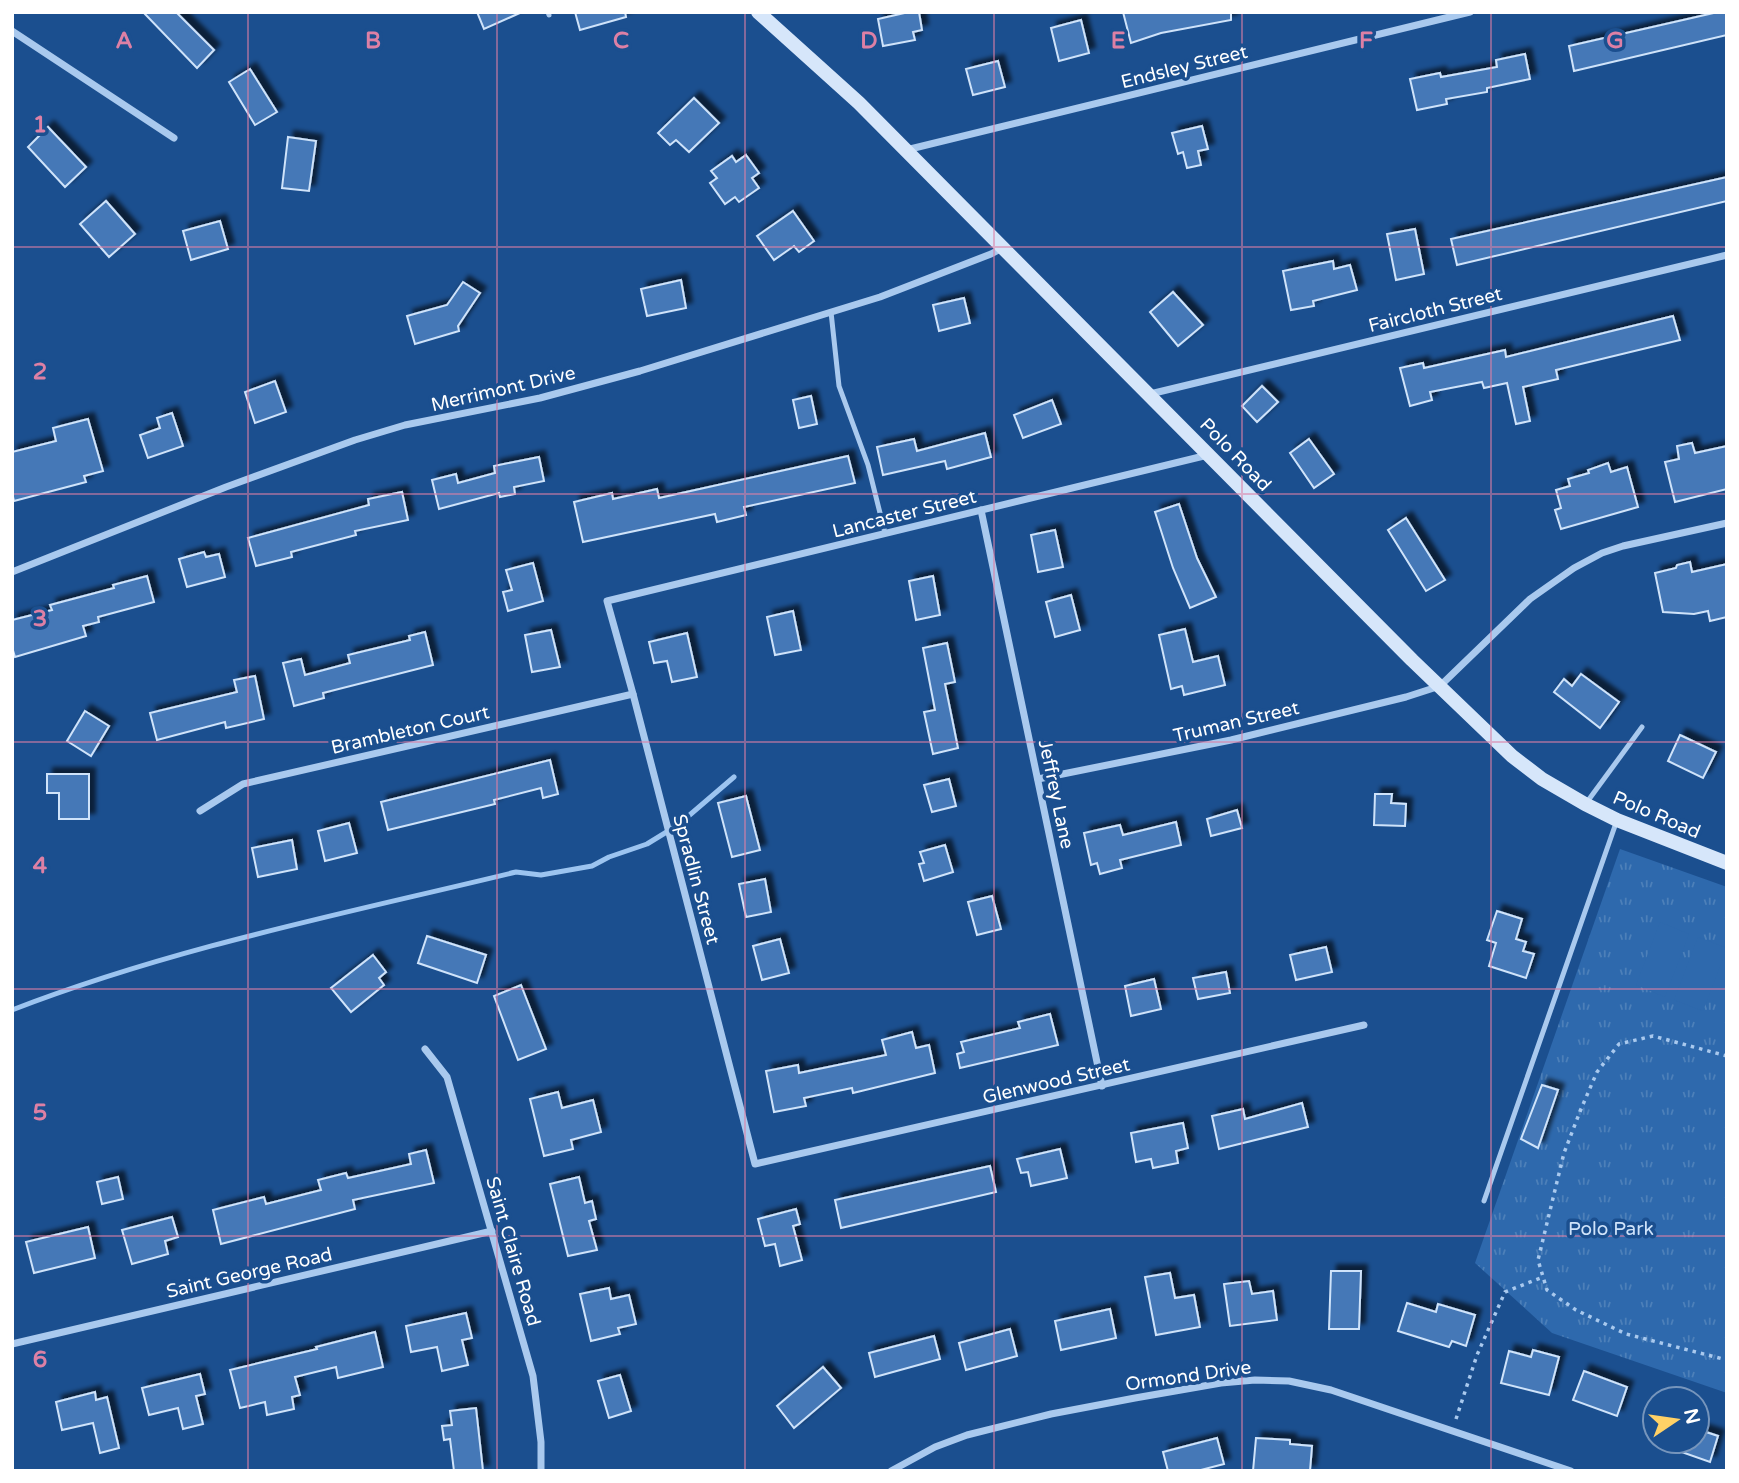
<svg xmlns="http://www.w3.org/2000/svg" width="1739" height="1483" font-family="'Varela Round',sans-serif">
<defs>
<pattern id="park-tufts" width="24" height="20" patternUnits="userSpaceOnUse" patternTransform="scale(1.75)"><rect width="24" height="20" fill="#2e69ad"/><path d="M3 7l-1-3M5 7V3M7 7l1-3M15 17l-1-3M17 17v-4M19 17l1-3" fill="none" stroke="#4d80b9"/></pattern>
<filter id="shadow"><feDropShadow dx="6" dy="-6" stdDeviation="2" flood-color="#0009"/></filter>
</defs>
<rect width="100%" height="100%" fill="#1b4f8f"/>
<!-- park -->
<path fill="url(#park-tufts)" d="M1620,849l107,38v506l-175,-60 -77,-70z"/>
<!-- garden -->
<g fill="#2e69ad">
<path d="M1660,922l29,12 -24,63 -29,-12z"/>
<path d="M1698,937l29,11 -24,63 -29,-11z"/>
</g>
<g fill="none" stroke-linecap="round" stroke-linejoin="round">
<!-- stream -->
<path stroke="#9cc4f0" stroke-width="5" d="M12,1010c163,-63 335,-97 504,-138l25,3 51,-9 17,-9 38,-13 31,-19 56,-48"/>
</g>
<!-- building -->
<g fill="#4478b7" stroke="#cfe3fa" stroke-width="2" filter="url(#shadow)">
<path d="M143,12h33l38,38 -17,18z"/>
<path d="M477,12h45l-38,17z"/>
<path d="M575,12h50l1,5 -46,13z"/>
<path d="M909,12h10l3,18 -9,2 2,8 -32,6 -5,-27z"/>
<path d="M1123,12h108v8l-70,13 -30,10z"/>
<path d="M1718,12h9v23l-153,36 -5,-25z"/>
<path d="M1081,20l8,33 -30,8 -8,-33z"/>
<path d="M1525,54l5,25 -43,9v4l-41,7 1,5 -30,6 -7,-31 30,-6 1,4 56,-10 -1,-7z"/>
<path d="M998,61l7,26 -32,8 -7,-26z"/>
<path d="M250,69l27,43 -22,13 -26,-43z"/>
<path d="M694,98l25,25 -30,29 -13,-12 -6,5 -12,-12z"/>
<path d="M1202,126l6,23 -10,2 3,14 -14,3 -4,-16 -5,2 -6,-21z"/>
<path d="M48,127l38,40 -21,20 -37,-40z"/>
<path d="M288,137l28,4 -7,50 -27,-3z"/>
<path d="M746,155l13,18 -7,5 7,10 -20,14 -4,-5 -10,7 -15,-21 7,-5 -6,-7 21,-15 4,6z"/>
<path d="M1727,177v24l-270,64 -6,-26z"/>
<path d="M106,201l29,33 -26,23 -29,-33z"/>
<path d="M793,211l21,30 -15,11 -5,-6 -20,14 -17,-24z"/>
<path d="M220,221l8,28 -37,11 -8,-29z"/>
<path d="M1415,229l9,45 -28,6 -9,-46z"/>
<path d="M1333,261l1,8 16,-4 7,25 -44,11 1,5 -23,4 -8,-39z"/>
<path d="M681,280l5,28 -39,8 -6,-27z"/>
<path d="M463,282l17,11 -22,33 1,5 -44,13 -8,-28 40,-11z"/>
<path d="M1173,292l30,33 -25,21 -28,-34z"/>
<path d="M964,298l6,25 -31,8 -6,-26z"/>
<path d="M1673,316l7,24 -124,30 2,9 -35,8 7,34 -14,3 -9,-41 -23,5 -2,-6 -52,10 2,8 -22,6 -10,-38 23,-5 1,5 81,-18 1,7z"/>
<path d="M275,381l11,31 -31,11 -10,-31z"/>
<path d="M1262,386l16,16 -21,20 -15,-16z"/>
<path d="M811,396l6,28 -18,4 -6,-28z"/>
<path d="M1052,400l9,24 -38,14 -9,-23z"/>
<path d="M172,413l11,33 -35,12 -8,-23 20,-7 -3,-10z"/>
<path d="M88,419l15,52 -19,5 2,6 -72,19 -2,-8v-41l44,-11 -3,-13z"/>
<path d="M985,433l6,24 -44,12 -2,-8 -62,14 -6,-28 37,-8 3,12z"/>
<path d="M1309,439l25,35 -20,14 -24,-35z"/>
<path d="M1692,443l3,10 32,-7v43l-52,13 -10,-40 14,-3 -2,-13z"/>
<path d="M848,456l7,27 -111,24 2,8 -29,7 -2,-8 -132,28 -9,-40 38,-9 1,6 44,-10 2,9z"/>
<path d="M539,457l5,24 -30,6 1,7 -15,3 -1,-4 -60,16 -7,-29 24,-6 2,9 37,-10 -1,-7z"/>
<path d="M1608,463l3,9 16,-5 11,40 -77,22 -6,-19 6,-2 -5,-18 14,-4 -2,-7 21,-6 -1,-3z"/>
<path d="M402,492l6,28 -53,11 1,4 -65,17 1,5 -36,9 -8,-28 121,-33 -1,-6z"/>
<path d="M1179,504l18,54 19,39 -26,11 -17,-40 -18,-56z"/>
<path d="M1406,518l39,62 -19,11 -38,-61z"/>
<path d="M1055,530l8,37 -25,5 -7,-37z"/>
<path d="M204,552l2,5 13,-3 6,23 -38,10 -8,-28z"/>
<path d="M1690,562l2,10 35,-8v53l-17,4 -2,-10 -14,3 -31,-2 -8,-39 21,-5 1,-3z"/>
<path d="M533,563l10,38 -35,10 -5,-19 9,-2 -6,-20z"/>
<path d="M147,576l7,26 -56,15 1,5 -16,4 3,10 -71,21 -3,-10v-27l40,-10 -2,-5 64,-17 -1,-3z"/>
<path d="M933,576l7,39 -24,5 -7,-39z"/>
<path d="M1071,595l9,35 -25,7 -9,-35z"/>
<path d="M793,611l8,39 -26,5 -8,-38z"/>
<path d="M1185,629l8,33 25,-6 7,29 -41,10 -2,-9 -11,3 -12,-54z"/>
<path d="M551,630l9,37 -28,5 -7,-37z"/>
<path d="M425,632l8,33 -110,28 1,5 -30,8 -11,-43 18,-4 4,16 45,-12 -2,-8 62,-15 -1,-4z"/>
<path d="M687,633l10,44 -25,5 -5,-21 -13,2 -5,-21z"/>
<path d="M947,643l8,39 -10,2 13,64 -25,6 -9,-42 11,-2 -12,-62z"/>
<path d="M1581,674l38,28 -19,26 -46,-36 10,-13 8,7z"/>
<path d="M255,676l9,43 -38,9 -1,-6 -68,18 -7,-27 87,-21 -3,-12z"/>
<path d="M85,711l24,15 -18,30 -24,-15z"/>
<path d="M1680,735l36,17 -13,26 -35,-17z"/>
<path d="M550,760l8,34 -15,4 -2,-10 -47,12 1,4 -107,26 -7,-28z"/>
<path d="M47,774h42v45h-30v-26h-12z"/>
<path d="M949,779l7,27 -24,6 -8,-27z"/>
<path d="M1375,794h17l-1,9 15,1 -1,22 -31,-1z"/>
<path d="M746,796l14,54 -28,7 -14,-54z"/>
<path d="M1237,810l5,18 -31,8 -4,-17z"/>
<path d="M1176,822l5,23 -61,15 2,8 -22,6 -3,-11 -6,2 -7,-32 36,-8 3,10z"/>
<path d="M349,823l8,30 -32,8 -7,-30z"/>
<path d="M292,840l5,29 -39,8 -6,-29z"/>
<path d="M945,845l8,27 -29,9 -5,-17 5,-1 -4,-11z"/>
<path d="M765,879l6,33 -25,5 -7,-33z"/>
<path d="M992,896l9,33 -24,6 -9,-33z"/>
<path d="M1497,911l25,8 -6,20 10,3 -3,9 11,3 -8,24 -37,-12 7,-23 -9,-3z"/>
<path d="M427,936l59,19 -9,28 -59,-20z"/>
<path d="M780,939l9,34 -27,7 -9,-34z"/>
<path d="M1326,947l6,25 -36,8 -6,-25z"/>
<path d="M373,955l13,17 -7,6 5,7 -33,27 -20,-24z"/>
<path d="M1226,972l4,21 -32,6 -5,-21z"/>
<path d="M1154,979l7,30 -30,7 -6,-30z"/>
<path d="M521,985l25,64 -28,11 -24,-64z"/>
<path d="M1050,1014l8,31 -98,23 -3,-14 7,-2 -3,-10 59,-14 -2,-6z"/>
<path d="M912,1032l4,16 13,-3 6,28 -82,20 -1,-5 -48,10 2,8 -32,6 -8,-41 32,-6 1,8 87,-18 -4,-15z"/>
<path d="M1542,1085l16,5 -20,58 -17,-9z"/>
<path d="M558,1092l4,16 31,-8 8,32 -30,8 2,9 -29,7 -14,-57z"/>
<path d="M1302,1103l6,24 -89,22 -7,-33 31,-7 2,10z"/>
<path d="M1183,1123l5,25 -12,3 2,12 -25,5 -2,-9 -15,3 -5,-29z"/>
<path d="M1060,1149l7,29 -36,8 -3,-14 -7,1 -4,-14z"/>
<path d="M426,1150l8,33 -81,17 2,9 -134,35 -8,-34 51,-13 2,7 55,-14 -3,-10 28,-7 2,5 63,-14 -2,-10z"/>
<path d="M990,1166l6,26 -155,36 -6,-28z"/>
<path d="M118,1177l5,22 -21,5 -5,-22z"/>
<path d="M579,1177l6,26 7,-2 4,18 -7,2 8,29 -29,6 -18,-72z"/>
<path d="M796,1209l4,15 -7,2 9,34 -22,6 -5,-22 -10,2 -7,-27z"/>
<path d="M172,1217l6,20 -13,4 3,13 -36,10 -10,-34z"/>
<path d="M88,1227l7,31 -61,15 -8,-31z"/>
<path d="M1331,1271h30l-2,58h-30z"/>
<path d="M1170,1273l5,25 19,-3 6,32 -44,8 -11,-58z"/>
<path d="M1249,1281l3,13 21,-3 4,29 -47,6 -6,-42z"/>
<path d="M609,1288l2,11 18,-4 7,29 -18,4 2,6 -29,7 -11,-47z"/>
<path d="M1407,1303l29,9 2,-8 37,11 -9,31 -14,-5 -3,6 -51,-16z"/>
<path d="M1110,1309l6,29 -55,12 -6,-29z"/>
<path d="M466,1313l6,25 -10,2 6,25 -26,6 -5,-24 -26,5 -5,-26z"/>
<path d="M1010,1329l7,27 -51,14 -7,-27z"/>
<path d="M375,1332l8,35 -45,11 -2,-11 -41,10 5,18 -8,2 2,12 -27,6 -2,-13 -25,6 -10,-38 87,-21 -1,-2z"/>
<path d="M934,1336l6,23 -65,18 -6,-24z"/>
<path d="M1533,1350l26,7 -10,38 -48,-12 8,-32 22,6z"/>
<path d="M823,1367l18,21 -47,40 -17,-22z"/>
<path d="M1584,1371l43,16 -10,29 -44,-16z"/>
<path d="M200,1374l5,20 -9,2 7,28 -20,5 -5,-21 -29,7 -7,-27z"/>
<path d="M620,1375l11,36 -22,7 -11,-37z"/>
<path d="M95,1392l1,8 11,-3 12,51 -19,5 -7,-30 -31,7 -6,-28z"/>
<path d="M476,1408l7,63h-29l-4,-32 -6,1 -2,-14 10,-1 -2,-14z"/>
<path d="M1697,1429l21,7 -8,26 -54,-19v-2h41z"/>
<path d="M1217,1438l7,26 -27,7h-29l-5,-19z"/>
<path d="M1256,1438l34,2v4l22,2 -2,25h-57z"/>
</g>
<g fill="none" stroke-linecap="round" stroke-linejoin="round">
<!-- path -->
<g stroke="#a9c9ee" stroke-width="3.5" stroke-dasharray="3.5 5" stroke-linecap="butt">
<path d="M1727,1056l-74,-20 -34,8 -22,28 -16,37 -17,44 -26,107 9,30 29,20 50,24 101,26"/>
<path d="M1456,1419l21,-64 28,-63 38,-15"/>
</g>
<!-- service -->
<g stroke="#a9c9ee" stroke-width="5">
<path d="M548,12l1,3"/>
<path d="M831,312l8,74 29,79 17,68"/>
<path d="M1587,802l55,-75"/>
<path d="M1484,1201l132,-378"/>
</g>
<!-- minor -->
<g stroke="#a9c9ee" stroke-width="7">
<path d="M12,31l162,107"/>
<path d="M906,150l564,-138"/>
<path d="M1150,394l577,-139"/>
<path d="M1208,455l-601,146 26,93 122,470 609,-139"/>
<path d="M981,510l121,576"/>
<path d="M12,572l214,-85 129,-47 50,-15 135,-27 100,-27 240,-74 111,-43 13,-7"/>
<path d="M1038,779l193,-39 175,-43 34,-11 90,-87 44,-31 28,-15 21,-7 104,-23"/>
<path d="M200,811l43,-27 390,-90"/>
<path d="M425,1049l22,28 86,299 8,66v29"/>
<path d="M12,1344l480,-113"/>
<path d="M891,1471l44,-24 32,-12 84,-21 84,-16 86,-15 34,-3 34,1 42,9 240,81"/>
</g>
<!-- secondary -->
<path stroke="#d6e6fa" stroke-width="14" d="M758,12l101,91 553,557 100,96 30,23 43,25 32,16 110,43"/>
</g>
<!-- grid -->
<path fill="none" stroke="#dd80a5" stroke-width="2" stroke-opacity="0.55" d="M248,12v1459M497,12v1459M745,12v1459M994,12v1459M1242,12v1459M1491,12v1459M12,247h1715M12,494h1715M12,742h1715M12,989h1715M12,1236h1715"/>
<g text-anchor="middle" stroke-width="7" stroke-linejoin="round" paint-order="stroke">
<!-- street labels -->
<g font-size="19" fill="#fff" stroke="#1b4f8f">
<text transform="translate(1184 66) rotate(-14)" y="7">Endsley Street</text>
<text transform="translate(1435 309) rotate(-14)" y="7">Faircloth Street</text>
<text transform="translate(503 388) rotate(-13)" y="7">Merrimont Drive</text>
<text transform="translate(1236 454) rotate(46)" y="7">Polo Road</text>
<text transform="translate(904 513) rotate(-14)" y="7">Lancaster Street</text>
<text transform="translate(1236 721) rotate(-13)" y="7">Truman Street</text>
<text transform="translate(410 729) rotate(-13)" y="7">Brambleton Court</text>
<text transform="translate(1057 794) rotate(78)" y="7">Jeffrey Lane</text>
<text transform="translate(1657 814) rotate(23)" y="7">Polo Road</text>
<text transform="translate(697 879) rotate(75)" y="7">Spradlin Street</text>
<text transform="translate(1056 1080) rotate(-13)" y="7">Glenwood Street</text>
<text transform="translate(514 1251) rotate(74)" y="7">Saint Claire Road</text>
<text transform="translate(249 1272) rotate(-13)" y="7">Saint George Road</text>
<text transform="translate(1188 1375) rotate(-8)" y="7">Ormond Drive</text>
</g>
<!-- park labels -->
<g font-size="19" fill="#cfe3fa" stroke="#1b4f8f">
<text x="1611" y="1235">Polo Park</text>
</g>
</g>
<g font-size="23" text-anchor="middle" font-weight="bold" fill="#dd80a5" stroke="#1b4f8f" stroke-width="7" stroke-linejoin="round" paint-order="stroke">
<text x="124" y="48">A</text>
<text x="373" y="48">B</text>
<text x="621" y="48">C</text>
<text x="869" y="48">D</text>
<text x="1118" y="48">E</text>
<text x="1366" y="48">F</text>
<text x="1615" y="48">G</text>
<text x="40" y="132">1</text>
<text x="40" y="379">2</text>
<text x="40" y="626">3</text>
<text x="40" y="873">4</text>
<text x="40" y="1120">5</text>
<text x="40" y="1367">6</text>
</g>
<!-- border -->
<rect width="1739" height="1483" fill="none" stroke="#ffffff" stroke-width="28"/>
<!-- north arrow -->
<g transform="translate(1676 1420) rotate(77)"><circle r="33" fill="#1b4f8f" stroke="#7695bc" stroke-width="2"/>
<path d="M0-5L12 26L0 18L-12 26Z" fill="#ffd166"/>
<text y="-10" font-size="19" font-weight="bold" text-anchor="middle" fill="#ffffff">N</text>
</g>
</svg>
